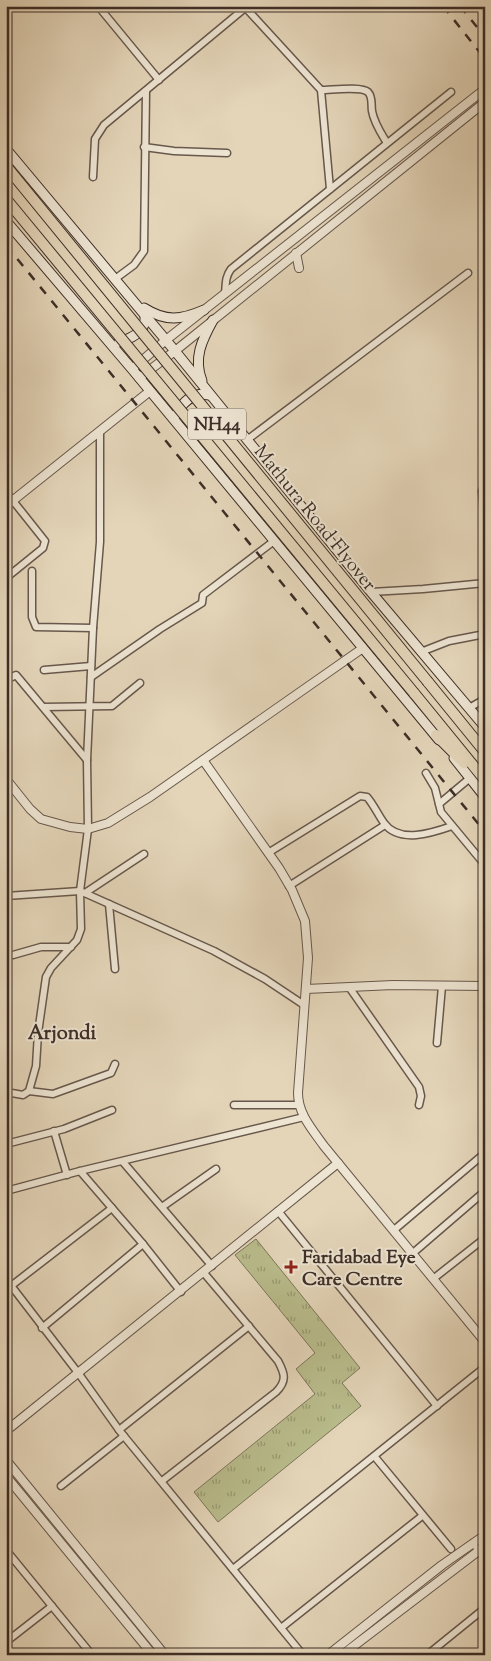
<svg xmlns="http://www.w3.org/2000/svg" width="491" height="1661" font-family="'Sorts Mill Goudy',serif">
<defs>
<pattern id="park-tufts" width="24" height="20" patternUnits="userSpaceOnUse" patternTransform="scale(1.25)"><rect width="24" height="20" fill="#b9bc8c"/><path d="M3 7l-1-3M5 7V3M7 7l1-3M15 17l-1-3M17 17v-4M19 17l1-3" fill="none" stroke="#989972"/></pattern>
</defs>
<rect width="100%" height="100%" fill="#e4d5b9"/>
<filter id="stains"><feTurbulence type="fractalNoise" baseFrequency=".004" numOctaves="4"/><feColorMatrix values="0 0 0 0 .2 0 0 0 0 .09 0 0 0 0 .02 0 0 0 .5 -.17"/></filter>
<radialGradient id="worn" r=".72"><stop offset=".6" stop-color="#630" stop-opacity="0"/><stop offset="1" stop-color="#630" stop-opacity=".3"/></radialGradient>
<!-- park -->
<path fill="url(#park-tufts)" stroke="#7b755a" d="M256,1239l104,129 -18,15 19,23 -143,116 -24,-30 121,-98 -19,-25 19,-16 -80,-98z"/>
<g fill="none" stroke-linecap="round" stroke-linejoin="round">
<defs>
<g id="minor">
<path d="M98,6l61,74"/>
<path d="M244,6l77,84 9,99"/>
<path d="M321,90c11,0 40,-4 47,2 5,5 3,13 4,19 2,12 9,22 15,32"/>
<path d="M144,147l30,4 53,2"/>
<path d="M93,177l2,-38 9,-14 141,-117"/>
<path d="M115,279l19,-14 10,-14 2,-160"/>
<path d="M225,294c1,-10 0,-17 6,-25l220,-177"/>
<path d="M247,440l221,-167"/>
<path d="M485,483l-3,8 3,33"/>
<path d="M6,492l39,49 -2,7 -37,30"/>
<path d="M32,571v46l4,10 57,1"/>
<path d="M371,592l52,-3 62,-6"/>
<path d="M421,652l28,-11 36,-7"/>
<path d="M44,670l47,-4"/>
<path d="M91,677l69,-48 42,-26 1,-8 71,-54"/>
<path d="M6,680l10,-5 71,85"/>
<path d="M44,707l68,-1 28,-23"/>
<path d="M469,708l16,-9"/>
<path d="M426,773l9,15 6,24 44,53"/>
<path d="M439,804l31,-26"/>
<path d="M268,853l92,-57 7,1c7,8 11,18 17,26 15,21 48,10 68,3"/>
<path d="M289,886l96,-61"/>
<path d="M85,893l59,-39"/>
<path d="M6,896l74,-5 134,60 51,28 39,26"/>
<path d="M109,904l6,65"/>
<path d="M6,955h7l28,-8h30"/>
<path d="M349,987l70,100 2,9 -2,9"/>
<path d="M437,1043l5,-57"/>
<path d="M29,1091l24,3 58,-21 4,-9"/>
<path d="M6,1092l17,3 6,-4 7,-25 2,-33 8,-56 5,-9 26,-28 4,-11 -1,-38 8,-62 -1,-69 6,-132 7,-86v-111"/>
<path d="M234,1105h65"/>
<path d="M54,1131l13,44"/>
<path d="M6,1144l58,-15 48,-19"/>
<path d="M123,1162l89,104"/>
<path d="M80,1171l63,73 38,48"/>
<path d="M6,1191l74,-20 224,-54"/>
<path d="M162,1207l54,-38"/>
<path d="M278,1211l159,195"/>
<path d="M394,1230l91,-77"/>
<path d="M413,1253l72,-62"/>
<path d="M6,1279l73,95 40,56 184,225"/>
<path d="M433,1279l52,-41"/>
<path d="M11,1286l101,-78"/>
<path d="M42,1328l101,-84"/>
<path d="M119,1430l130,-104"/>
<path d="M375,1457l76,92"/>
<path d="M162,1481l114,-89c11,-11 9,-18 2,-31l-74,-88"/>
<path d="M61,1486l63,-50"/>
<path d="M473,1543l12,16"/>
<path d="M6,1550l86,105"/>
<path d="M233,1569l252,-202"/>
<path d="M281,1628l141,-112"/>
<path d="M6,1642l46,-36"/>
<path d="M427,1655l58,-47"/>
</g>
<g id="tertiary">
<path d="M296,253l3,15"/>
<path d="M132,369l34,-29 319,-251"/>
<path d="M139,378l36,-27 310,-249"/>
<path d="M6,506l144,-115"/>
<path d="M203,760l76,108 13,22 13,31 3,37 -10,135c0,21 14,36 26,53l161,196"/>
<path d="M6,779l24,30 11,10 29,8 18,2 20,-6 42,-26 213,-149"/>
<path d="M306,989l87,-4 92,1"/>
<path d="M6,1431l332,-268"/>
<path d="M6,1460l159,195"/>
<path d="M6,1476l147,179"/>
<path d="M328,1655l114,-90 43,-30"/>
<path d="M342,1655l143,-109"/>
</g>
<g id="secondary">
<path d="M6,149l169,202 196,241 114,135"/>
<path d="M6,221l126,148 307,371"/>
<path d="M144,308c22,14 37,12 60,2"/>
<path d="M119,342c14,-4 28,-11 26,-27"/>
<path d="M202,381c-9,-23 0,-41 11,-61"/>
<path d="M176,415c7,-14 18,-23 34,-20"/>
<path d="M454,758l31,39"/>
</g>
<g id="trunk">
<path d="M428,682l57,70"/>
<path d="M414,693l71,87"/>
<path d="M436,735l28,28"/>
</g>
</defs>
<!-- minor casing -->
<use href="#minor" stroke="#67584c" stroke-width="9"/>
<!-- tertiary casing -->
<use href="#tertiary" stroke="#67584c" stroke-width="10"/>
<!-- secondary casing -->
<use href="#secondary" stroke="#3d2e27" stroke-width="11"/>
<!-- trunk casing -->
<use href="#trunk" stroke="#3d2e27" stroke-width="12"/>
<!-- minor -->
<use href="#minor" stroke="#ede4d2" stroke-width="6"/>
<!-- tertiary -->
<use href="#tertiary" stroke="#ede4d2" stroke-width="8"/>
<!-- secondary -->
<use href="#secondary" stroke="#ede4d2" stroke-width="9"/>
<!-- trunk -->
<use href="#trunk" stroke="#e4d5b9" stroke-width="10"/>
<!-- rail -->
<g stroke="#3d2e27" stroke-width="2.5" stroke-dasharray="9 9" stroke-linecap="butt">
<path d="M443,6l42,53"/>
<path d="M460,6l25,31"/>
<path d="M6,245l479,587"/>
</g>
<defs>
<g id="trunk-bridge">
<path d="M6,166l422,516"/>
<path d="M6,199l408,494"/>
</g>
</defs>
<!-- trunk-bridge casing -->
<use href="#trunk-bridge" stroke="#3d2e27" stroke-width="12" stroke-linecap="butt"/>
<!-- trunk-bridge -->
<use href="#trunk-bridge" stroke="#e4d5b9" stroke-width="10"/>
</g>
<!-- markers -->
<path fill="#8f2418" stroke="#ede4d2" stroke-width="2" d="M288.5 1259.5h5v5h5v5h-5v5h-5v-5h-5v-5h5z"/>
<g text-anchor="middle" stroke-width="4" stroke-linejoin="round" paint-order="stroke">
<!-- shield labels -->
<rect fill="#ede4d2" stroke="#72655a" stroke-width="1" x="188" y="408.5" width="58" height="31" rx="4"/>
<g font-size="18" font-weight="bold" fill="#3d2e27">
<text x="217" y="430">NH44</text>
</g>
<!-- street labels -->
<g font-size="19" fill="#3d2e27" stroke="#ede4d2">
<text transform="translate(316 517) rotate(51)" y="7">Mathura Road Flyover</text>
</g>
<!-- poi labels -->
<g font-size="19" font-weight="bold" fill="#3d2e27" stroke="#ede4d2" text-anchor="start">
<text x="302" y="1263">Faridabad Eye<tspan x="302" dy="22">Care Centre</tspan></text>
</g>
<!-- neighbourhood labels -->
<g font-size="20" font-weight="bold" fill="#3d2e27" stroke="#ede4d2">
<text x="62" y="1039">Arjondi</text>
</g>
</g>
<!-- margin -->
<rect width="491" height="1661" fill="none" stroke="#e4d5b9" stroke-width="25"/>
<rect x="8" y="8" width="476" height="1646" fill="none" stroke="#3d2e27" stroke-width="2.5"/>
<rect x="12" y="12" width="466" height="1636" fill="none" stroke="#3d2e27"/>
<rect width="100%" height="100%" filter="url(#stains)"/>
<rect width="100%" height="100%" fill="url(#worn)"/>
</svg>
